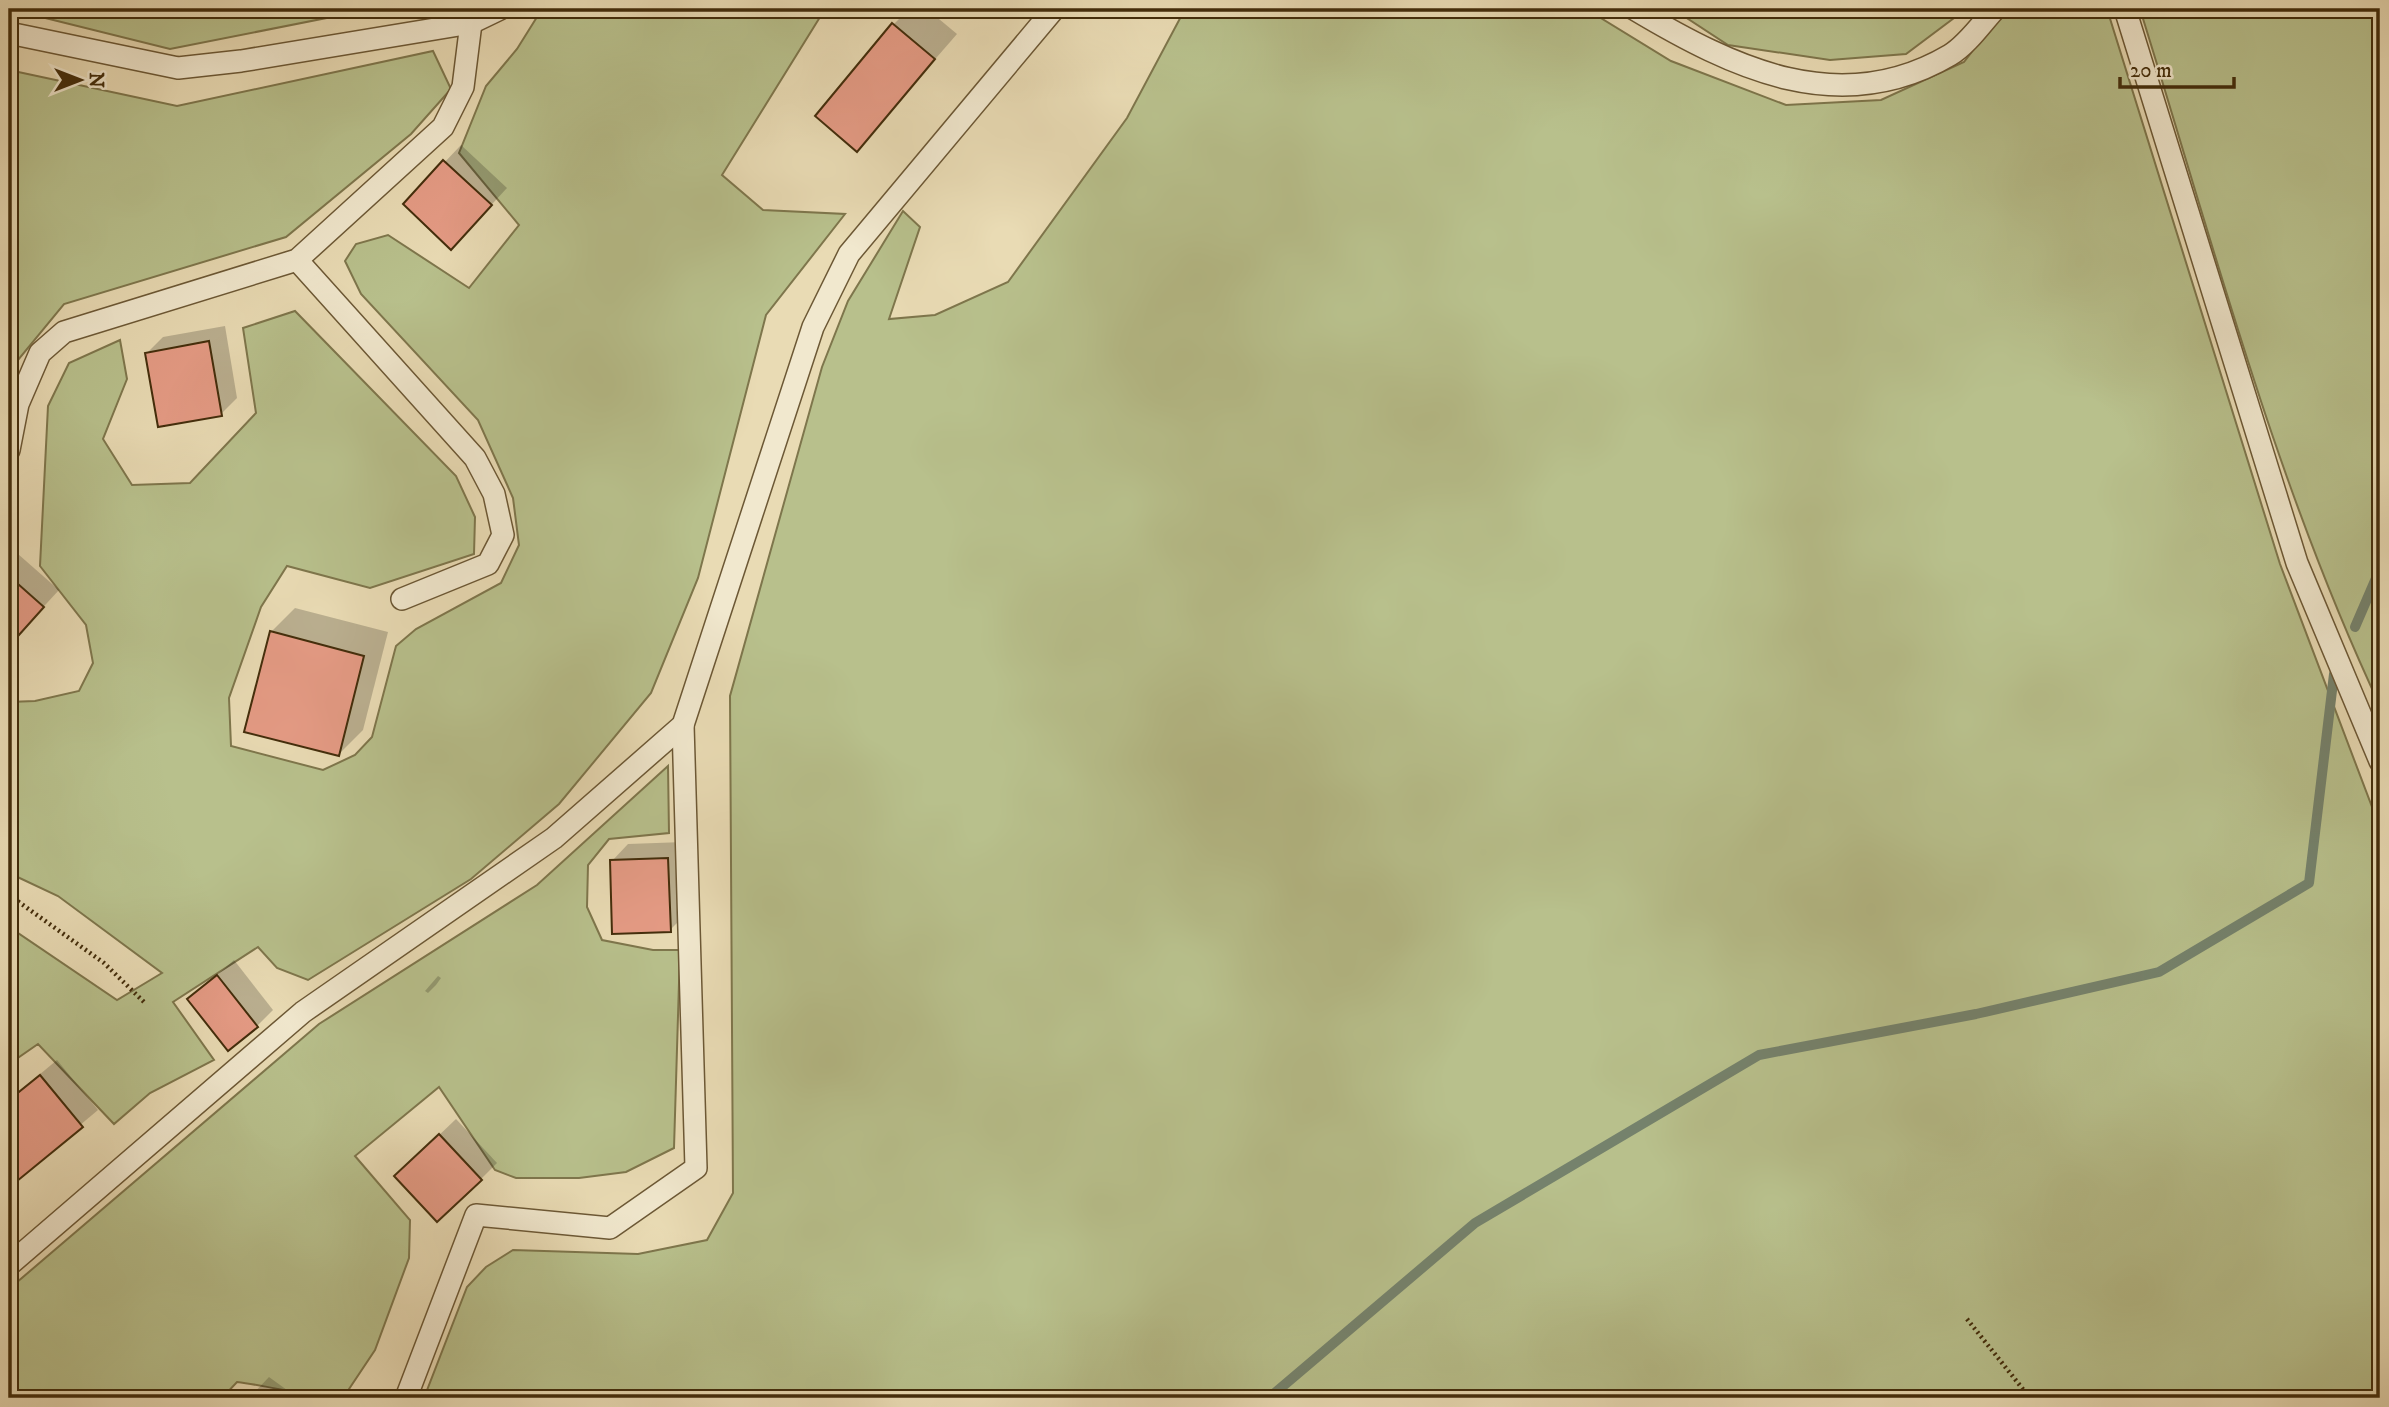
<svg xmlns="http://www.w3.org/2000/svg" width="2389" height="1407" font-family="'IM FELL DW Pica',serif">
<rect width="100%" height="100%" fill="#e9dbb4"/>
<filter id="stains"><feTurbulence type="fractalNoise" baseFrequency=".00286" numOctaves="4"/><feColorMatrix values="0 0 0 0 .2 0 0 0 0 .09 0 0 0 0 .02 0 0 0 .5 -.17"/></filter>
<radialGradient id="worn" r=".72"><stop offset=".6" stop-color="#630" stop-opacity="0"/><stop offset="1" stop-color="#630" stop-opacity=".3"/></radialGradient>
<!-- green -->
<g fill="#b8c08c" stroke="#7e764c" stroke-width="2">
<path d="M9,9h363l-202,40z"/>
<path d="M542,9h283l-103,166 41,35 82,4 -79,101 -68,263 -47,115 -92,111 -88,75 -163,101 -31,-12 -19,-21 -85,55 41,58 -64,33 -36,31 -76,-80 -29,20v-137l108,73 45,-27 -104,-77 -49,-23v-171l26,-1 44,-10 14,-28 -7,-38 -46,-59 8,-160 21,-43 51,-23 7,39 -24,60 29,46 58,-2 66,-70 -13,-85 52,-17 161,165 19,41 -1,37 -104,34 -83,-22 -26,41 -32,91 2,48 92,24 32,-15 17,-18 24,-91 20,-17 85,-46 18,-38 -6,-47 -35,-78 -117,-126 -16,-33 11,-17 32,-9 81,53 50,-63 -60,-72 27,-67 31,-37z"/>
<path d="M1185,9h401l85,52 115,44 95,-5 83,-38 41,-53h102l173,555 100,264v570h-1956l43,-111 19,-20 27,-17 125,4 69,-14 26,-47 -3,-497 92,-329 26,-66 55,-90 17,16 -31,92 46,-4 73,-33 119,-164z"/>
<path d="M1673,9h293l-60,45 -76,6 -102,-15z"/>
<path d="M2140,9h240v697c-105,-223 -167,-463 -240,-697z"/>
<path d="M433,51l18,38 -40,45 -125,103 -222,67 -55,67v-301l168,36z"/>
<path d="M668,766l1,67 -60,6 -21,26 -1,42 15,33 51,10h27l-6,198 -48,24 -47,6h-63l-21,-8 -56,-83 -84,69 55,64 -1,38 -34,92 -32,48c-35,0 -71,-12 -106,-16l-15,16h-213v-109l310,-265 218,-139z"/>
</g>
<!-- shadow -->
<g fill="#0003">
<path d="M909,9h18l30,25 -100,115 36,-124z"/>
<path d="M461,145l46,43 -40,43 -62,-27z"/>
<path d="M225,326l12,72 -16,16 -74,-61 16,-16z"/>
<path d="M18,554l41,36 -49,53 -1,-79z"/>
<path d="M295,608l93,24 -25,98 -24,24 -68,-122z"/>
<path d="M684,842l2,72 -16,16 -58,-69 16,-17z"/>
<path d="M234,960l39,50 -16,16 -67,-27z"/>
<path d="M438,976l3,2 -5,7 -8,8 -3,-2z"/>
<path d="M57,1060l41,50 -87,73 -2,-83z"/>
<path d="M456,1119l41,44 -16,16 -68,-19z"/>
<path d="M269,1377l29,21h-49z"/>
</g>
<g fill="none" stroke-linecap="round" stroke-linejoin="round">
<!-- stream -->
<g stroke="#75826c" stroke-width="10">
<path d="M2355,627l25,-58"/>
<path d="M1269,1398l206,-175 284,-168 217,-41 183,-42 150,-89 25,-209"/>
</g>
</g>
<!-- building -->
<g fill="#e59b85" stroke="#432d0b" stroke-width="2">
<path d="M892,23l43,36 -78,93 -42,-36z"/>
<path d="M443,160l49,45 -41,45 -48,-46z"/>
<path d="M209,341l13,75 -64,11 -13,-74z"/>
<path d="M9,576l35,31 -34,38 -1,-1z"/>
<path d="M270,631l94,25 -25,100 -95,-24z"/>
<path d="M668,858l3,74 -59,2 -2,-74z"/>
<path d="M217,975l41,52 -30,24 -41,-52z"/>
<path d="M40,1075l43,52 -72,59 -2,-86z"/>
<path d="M439,1134l43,46 -45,42 -43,-46z"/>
</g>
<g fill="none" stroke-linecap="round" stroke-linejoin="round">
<defs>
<g id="service">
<path d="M1634,9c99,59 206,111 316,46 17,-10 32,-32 45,-46"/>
<path d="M2125,9l172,554 83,198"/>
<path d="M9,33l169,35 63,-7 230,-38 29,-14"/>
<path d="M297,260l178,198 19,36 9,41 -15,29 -86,35"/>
<path d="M9,450l9,-46 22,-51 24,-21 233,-72 146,-133 20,-40 8,-64"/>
<path d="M9,1265l294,-253 251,-174 129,-113 130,-398 36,-73 205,-245"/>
<path d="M406,1398l70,-183 134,13 86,-60 -13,-443"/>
</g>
</defs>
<!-- service casing -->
<use href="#service" stroke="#6c5835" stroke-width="24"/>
<!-- path -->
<g stroke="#432d0b" stroke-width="4.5" stroke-dasharray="2 3.5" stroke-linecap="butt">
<path d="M9,895l95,68 41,40"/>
<path d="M1967,1319l63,79"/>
</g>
<!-- service -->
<use href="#service" stroke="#f1e8ce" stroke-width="21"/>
</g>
<!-- margin -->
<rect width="2389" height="1407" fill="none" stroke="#e9dbb4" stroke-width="35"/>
<rect x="10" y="10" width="2368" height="1386" fill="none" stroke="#432d0b" stroke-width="3.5"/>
<rect x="18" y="18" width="2354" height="1372" fill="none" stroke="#432d0b" stroke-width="2"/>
<!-- north arrow -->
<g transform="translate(80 80) rotate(90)" stroke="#f1e8ce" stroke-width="5" paint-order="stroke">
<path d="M0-5L12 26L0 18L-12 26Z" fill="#432d0b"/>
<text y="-10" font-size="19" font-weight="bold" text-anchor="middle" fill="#432d0b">N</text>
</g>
<!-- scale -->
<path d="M2120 77v10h114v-10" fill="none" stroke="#432d0b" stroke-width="3.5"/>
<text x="2130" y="77" font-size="21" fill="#432d0b" stroke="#f1e8ce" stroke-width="5" paint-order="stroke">20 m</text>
<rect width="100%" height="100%" filter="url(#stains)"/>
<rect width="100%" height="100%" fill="url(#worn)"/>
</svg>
